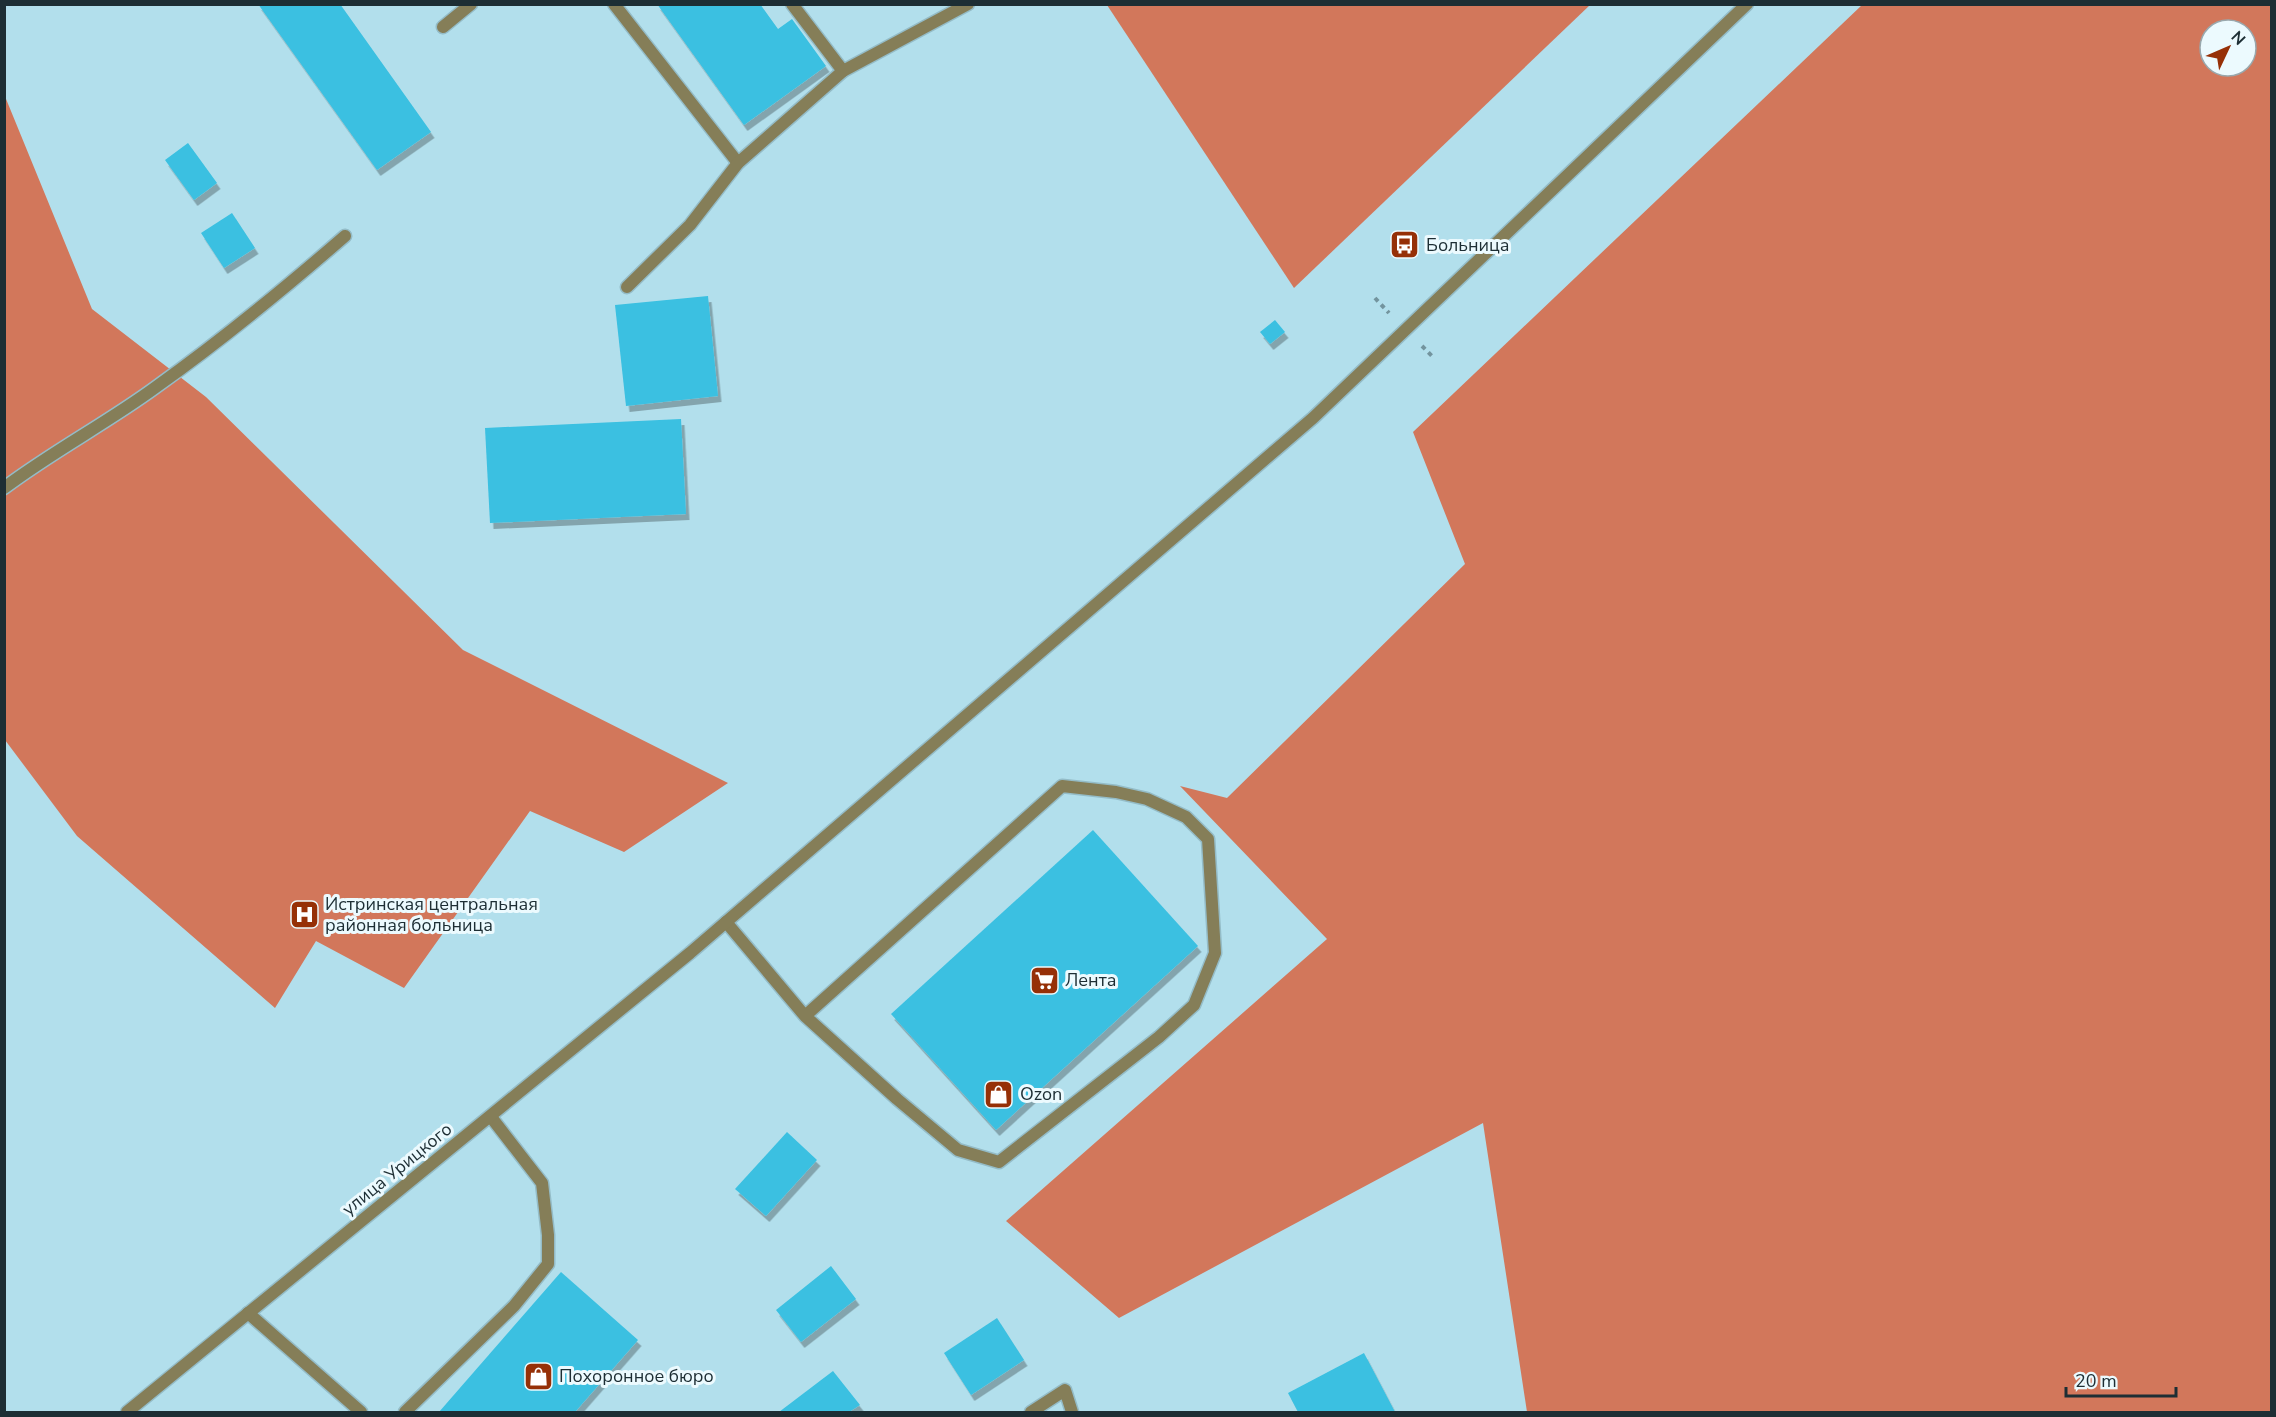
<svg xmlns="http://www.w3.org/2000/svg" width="2276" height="1417" font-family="'Nunito Sans',sans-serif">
<defs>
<filter id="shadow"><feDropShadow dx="3.5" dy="6" stdDeviation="0" flood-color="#0004"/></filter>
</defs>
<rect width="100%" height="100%" fill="#b2dfec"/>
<!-- forest -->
<g fill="#d2775b" fill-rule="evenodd">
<path d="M1107,5h483l-296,283z"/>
<path d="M1862,5h409v1407h-744l-44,-289 -364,195 -113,-97 321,-282 -147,-153 47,12 238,-234 -52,-132zM2210,30h36v36h-36z"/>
<path d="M4,94l88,215 114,88 257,253 265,133 -104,69 -94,-41 -126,177 -88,-47 -41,67 -198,-172 -72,-96z"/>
</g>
<!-- building -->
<g fill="#3ac0e1" filter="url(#shadow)">
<path d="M258,4h82l91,128 -54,38z"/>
<path d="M657,4h103l18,25 14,-10 34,47 -82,59z"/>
<path d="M188,143l29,40 -23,17 -29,-40z"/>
<path d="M232,213l23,35 -31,20 -23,-35z"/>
<path d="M708,296l10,100 -92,10 -11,-101z"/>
<path d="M1275,320l10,12 -15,12 -10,-12z"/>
<path d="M681,419l5,95 -196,9 -5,-95z"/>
<path d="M1093,830l105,116 -202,184 -105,-116z"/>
<path d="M787,1132l30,28 -51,56 -31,-27z"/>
<path d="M831,1266l25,33 -55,43 -25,-32z"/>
<path d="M561,1272l77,68 -63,72h-136z"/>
<path d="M997,1318l27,42 -53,35 -27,-42z"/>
<path d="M1364,1353l31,59h-97l-10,-19z"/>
<path d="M833,1371l27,34 -11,7h-70z"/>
</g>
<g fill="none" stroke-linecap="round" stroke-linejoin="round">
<defs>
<g id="service">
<path d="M614,4l124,159"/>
<path d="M792,4l51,67"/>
<path d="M443,27l28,-23"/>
<path d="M627,287l63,-62 48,-62 105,-92 125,-67"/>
<path d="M726,922l79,94 92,83 61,51 41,12 160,-125 35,-32 21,-52 -7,-114 -22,-22 -39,-18 -31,-7 -54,-6 -257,230"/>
</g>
<path id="pedestrian" d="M4,488c49,-37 103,-65 152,-101 66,-47 128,-98 189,-151"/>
<g id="minor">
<path d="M248,1313l113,99"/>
<path d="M405,1412l109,-106 34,-42v-29l-6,-52 -51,-66"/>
<path d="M1031,1412l34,-22 7,22"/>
</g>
<path id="tertiary" d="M127,1412l563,-459 623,-535 434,-414"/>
</defs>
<!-- service casing -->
<use href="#service" stroke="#94bcc7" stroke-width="15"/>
<!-- pedestrian casing -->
<use href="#pedestrian" stroke="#94bcc7" stroke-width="15"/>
<!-- minor casing -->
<use href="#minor" stroke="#94bcc7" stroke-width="15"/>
<!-- tertiary casing -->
<use href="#tertiary" stroke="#94bcc7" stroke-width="15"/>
<!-- path -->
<g stroke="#73949e" stroke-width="4" stroke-dasharray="4.5 4.5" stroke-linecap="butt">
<path d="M1375,298l14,15"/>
<path d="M1422,346l12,12"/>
</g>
<!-- service -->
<use href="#service" stroke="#857e58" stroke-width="12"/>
<!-- pedestrian -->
<use href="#pedestrian" stroke="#857e58" stroke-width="12"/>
<!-- minor -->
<use href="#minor" stroke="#857e58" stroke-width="12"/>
<!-- tertiary -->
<use href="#tertiary" stroke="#857e58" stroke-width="12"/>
</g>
<!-- icons -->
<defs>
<symbol id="bus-square" viewBox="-11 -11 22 22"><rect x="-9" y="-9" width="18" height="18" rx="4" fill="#963007" stroke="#ecfafe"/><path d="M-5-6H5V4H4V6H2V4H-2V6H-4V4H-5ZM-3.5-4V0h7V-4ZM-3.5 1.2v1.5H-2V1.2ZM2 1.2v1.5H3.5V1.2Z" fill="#fff"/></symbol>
<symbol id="hospital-square" viewBox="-11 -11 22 22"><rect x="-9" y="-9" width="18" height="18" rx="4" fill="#963007" stroke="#ecfafe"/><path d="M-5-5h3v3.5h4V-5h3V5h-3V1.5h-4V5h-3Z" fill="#fff"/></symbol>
<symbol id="supermarket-square" viewBox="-11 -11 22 22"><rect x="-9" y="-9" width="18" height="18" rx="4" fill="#963007" stroke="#ecfafe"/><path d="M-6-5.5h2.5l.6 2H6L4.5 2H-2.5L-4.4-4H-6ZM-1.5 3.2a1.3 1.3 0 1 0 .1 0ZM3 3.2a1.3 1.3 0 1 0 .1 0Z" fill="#fff"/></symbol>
<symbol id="shop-square" viewBox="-11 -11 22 22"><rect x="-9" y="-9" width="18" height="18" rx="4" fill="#963007" stroke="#ecfafe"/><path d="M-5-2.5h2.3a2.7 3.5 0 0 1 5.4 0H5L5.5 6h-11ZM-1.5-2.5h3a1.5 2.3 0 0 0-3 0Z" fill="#fff"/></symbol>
</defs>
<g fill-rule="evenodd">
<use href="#bus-square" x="1388" y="228" width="33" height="33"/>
<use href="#hospital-square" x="288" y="898" width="33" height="33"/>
<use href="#supermarket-square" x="1028" y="964" width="33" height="33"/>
<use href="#shop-square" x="982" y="1078" width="33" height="33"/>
<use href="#shop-square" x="522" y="1360" width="33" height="33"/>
</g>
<g text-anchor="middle" stroke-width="6" stroke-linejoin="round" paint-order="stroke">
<!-- poi labels -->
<g font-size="18" fill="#1d2e34" stroke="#ecfafe" text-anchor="start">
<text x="1426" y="251">Больница</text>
<text x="325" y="910">Истринская центральная<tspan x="325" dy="21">районная больница</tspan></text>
<text x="1065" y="986">Лента</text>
<text x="1020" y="1100">Ozon</text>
<text x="559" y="1382">Похоронное бюро</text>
</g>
<!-- street labels -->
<g font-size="18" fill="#1d2e34" stroke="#ecfafe">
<text transform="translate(397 1169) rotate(-39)" y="6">улица Урицкого</text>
</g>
</g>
<!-- border -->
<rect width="2276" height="1417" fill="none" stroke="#1d2e34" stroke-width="12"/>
<!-- north arrow -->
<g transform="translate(2228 48) rotate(46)"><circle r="28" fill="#ecfafe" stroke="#99a8ad" stroke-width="1.5"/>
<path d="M0-4.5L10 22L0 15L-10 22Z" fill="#963007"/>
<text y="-9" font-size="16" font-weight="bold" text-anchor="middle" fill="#1d2e34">N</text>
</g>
<!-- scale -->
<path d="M2066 1387v9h110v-9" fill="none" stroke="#1d2e34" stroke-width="3"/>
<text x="2075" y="1387" font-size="18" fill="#1d2e34" stroke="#ecfafe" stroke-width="4.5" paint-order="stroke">20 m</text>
</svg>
